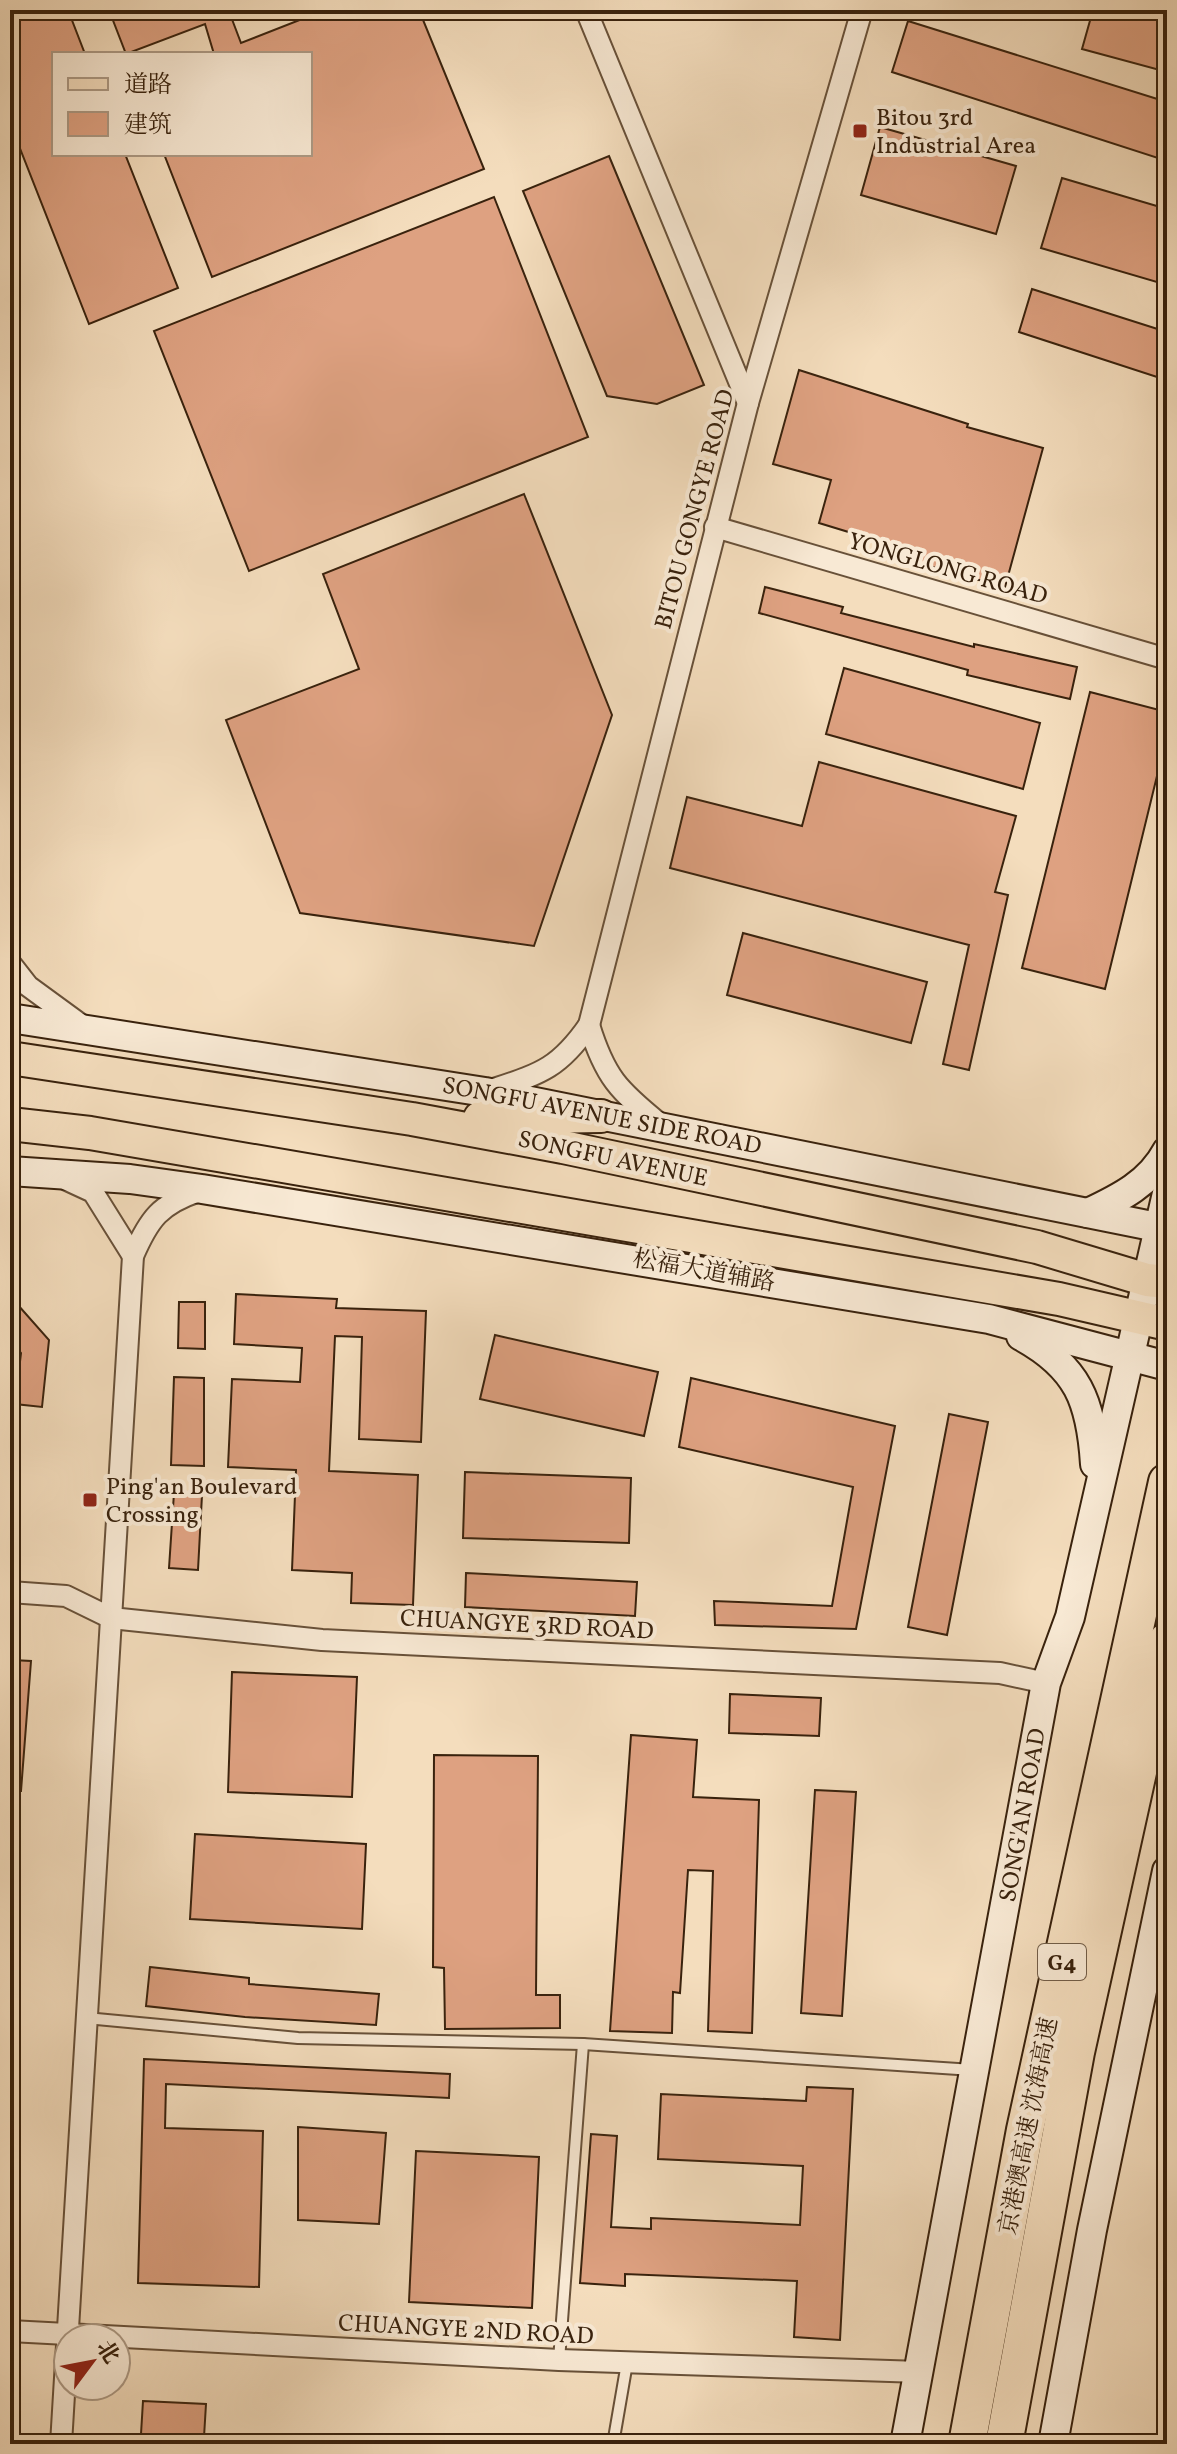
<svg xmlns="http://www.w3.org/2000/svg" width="1177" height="2454" font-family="Vollkorn,'Noto Serif SC',serif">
<rect width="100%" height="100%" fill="#f4ddbd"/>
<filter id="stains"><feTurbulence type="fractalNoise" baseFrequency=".0025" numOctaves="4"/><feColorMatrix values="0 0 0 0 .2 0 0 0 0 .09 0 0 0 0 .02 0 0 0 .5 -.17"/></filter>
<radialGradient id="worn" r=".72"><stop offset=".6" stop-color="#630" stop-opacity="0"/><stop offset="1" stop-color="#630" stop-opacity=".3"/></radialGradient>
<!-- building -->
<g fill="#dea181" stroke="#39220d" stroke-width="2">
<path d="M10,10h58l17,44h-31v100h71l53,134 -89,36 -79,-201z"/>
<path d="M109,10h128l-7,4 11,29 84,-33h94l65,159 -272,108 -48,-123h146v-100h-96l-9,-30 -79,30z"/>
<path d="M1093,10h46l28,8v54l-85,-23z"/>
<path d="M908,21l259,81v59l-275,-89z"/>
<path d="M880,127l136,39 -20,68 -135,-39z"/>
<path d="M609,156l95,229 -47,19 -50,-8 -84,-205z"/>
<path d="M1062,178l105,31v76l-126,-37z"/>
<path d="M494,197l94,240 -339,134 -95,-240z"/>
<path d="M1032,289l135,43v14l-10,31 -138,-45z"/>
<path d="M799,370l169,54 -1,3 76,21 -38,139 -67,-18 -61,-23 1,-5 -59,-18 12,-43 -58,-16z"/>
<path d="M524,494l88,221 -78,231 -234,-33 -74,-193 133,-51 -36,-95z"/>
<path d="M765,587l78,20 -2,6 133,34v-3l103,23 -7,32 -103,-24 1,-5 -209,-57z"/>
<path d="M844,668l196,55 -17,66 -197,-55z"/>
<path d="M1090,692l77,20v23l-62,254 -83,-21z"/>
<path d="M819,762l197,54 -21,76 13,3 -39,175 -26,-6 26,-119 -299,-77 17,-71 115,29z"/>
<path d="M743,933l184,49 -16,61 -184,-48z"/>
<path d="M236,1294l101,5 -1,9 90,3 -5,131 -62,-3 3,-102 -27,-1 -6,135 89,4 -5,130 -62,-2 1,-30 -60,-3 4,-100 -68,-3 4,-88 68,3 2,-34 -68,-4z"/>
<path d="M10,1296l39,44 -7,67 -27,-3 6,-51 -11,-13z"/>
<path d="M179,1302h26v47l-27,-1z"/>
<path d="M495,1335l163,37 -14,64 -164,-37z"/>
<path d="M174,1377l30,1v88l-33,-1z"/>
<path d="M691,1378l204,48 -39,203 -141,-4 -1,-24 118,5 21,-119 -174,-40z"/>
<path d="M949,1414l39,8 -41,213 -39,-8z"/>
<path d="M465,1472l166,6 -2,65 -166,-5z"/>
<path d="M174,1493l28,2 -4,75 -29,-2z"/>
<path d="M466,1573l171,9 -2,34 -170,-9z"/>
<path d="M12,1660l19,1 -10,130h-11z"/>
<path d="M232,1672l125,5 -5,120 -124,-5z"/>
<path d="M730,1694l91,4 -2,38 -90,-3z"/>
<path d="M631,1735l66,5 -4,57 66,3 -7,233 -44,-2 5,-160 -25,-1 -8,123 -7,-1 -1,41 -62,-2z"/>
<path d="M434,1755l104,1 -2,239h24v33l-115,1 -1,-61 -11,-1z"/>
<path d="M815,1790l41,2 -14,224 -41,-3z"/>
<path d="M195,1834l171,10 -4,85 -172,-10z"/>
<path d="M150,1967l99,11v6l130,10 -3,31 -131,-8 -99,-11z"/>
<path d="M144,2059l306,15 -1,24 -283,-14 -1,44 98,3 -4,156 -121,-4z"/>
<path d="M807,2087l46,2 -13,251 -46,-3 3,-56 -172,-7v12l-45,-3 11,-149 26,2 -6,91 40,2v-11l149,7 3,-59 -145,-7 3,-65 145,7z"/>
<path d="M298,2127l88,6 -7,91 -81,-4z"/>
<path d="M416,2151l123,6 -7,151 -123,-6z"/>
<path d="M143,2401l63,3 -2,33 -63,-3z"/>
</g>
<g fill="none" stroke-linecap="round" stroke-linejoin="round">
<defs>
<g id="lane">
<path d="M86,2018l212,20 285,6 390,26"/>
<path d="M559,2360l24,-316"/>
<path d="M613,2444l14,-81"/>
</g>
<g id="street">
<path d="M586,10l162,393"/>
<path d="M715,527l452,132"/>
<path d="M10,963l18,23 52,38"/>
<path d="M589,1025l159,-622 114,-393"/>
<path d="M488,1091c51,-17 70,-21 101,-66 16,52 29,65 71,99"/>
<path d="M67,1180l26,12 40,64"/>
<path d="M10,1592l56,4 45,22 211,22 678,33 46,10"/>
<path d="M10,2331l549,29 361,12"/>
<path d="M61,2444l72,-1188c16,-37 27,-52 66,-65"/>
</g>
<g id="secondary">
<path d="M10,1018l475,74 682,137"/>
<path d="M10,1171l120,8 72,10 787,130 178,47"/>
<path d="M1088,1213c32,-15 62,-30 79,-62"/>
<path d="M1021,1336c57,31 70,65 74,128"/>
<path d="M905,2444l141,-761 24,-66 97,-424"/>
<path d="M1053,2444l39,-214 75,-359"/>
</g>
<g id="primary">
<path d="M10,1058l402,61 151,28 474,100 110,33 20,2"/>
<path d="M480,1118l121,-2"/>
<path d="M10,1124l80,9 969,166 108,25"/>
</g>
<g id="highway">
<path d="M967,2444l58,-314 142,-648"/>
<path d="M1004,2444l72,-392 91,-411"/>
</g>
</defs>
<!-- lane casing -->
<use href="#lane" stroke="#685139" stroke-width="14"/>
<!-- street casing -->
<use href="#street" stroke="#685139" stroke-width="24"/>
<!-- secondary casing -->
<use href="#secondary" stroke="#39220d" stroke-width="32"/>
<!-- primary casing -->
<use href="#primary" stroke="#39220d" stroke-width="36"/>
<!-- highway casing -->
<use href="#highway" stroke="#39220d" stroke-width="40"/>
<!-- lane -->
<use href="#lane" stroke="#f8e9d4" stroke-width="10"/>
<!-- street -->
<use href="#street" stroke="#f8e9d4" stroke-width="20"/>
<!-- secondary -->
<use href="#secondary" stroke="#f8e9d4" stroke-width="28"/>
<!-- primary -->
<use href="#primary" stroke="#f4ddbd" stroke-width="32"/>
<!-- highway -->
<use href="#highway" stroke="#f4ddbd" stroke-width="36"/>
</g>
<!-- markers -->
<g fill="#8f2418" stroke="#f8e9d4" stroke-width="3">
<rect x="852" y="123" width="16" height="16" rx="4"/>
<rect x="82" y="1492" width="16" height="16" rx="4"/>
</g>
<g text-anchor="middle" stroke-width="8" stroke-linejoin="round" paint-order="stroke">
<!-- shield labels -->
<rect fill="#f8e9d4" stroke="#725e49" stroke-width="2" x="1038" y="1944" width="48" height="36" rx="6"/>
<g font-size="22" font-weight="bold" fill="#39220d">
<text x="1062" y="1970">G4</text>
</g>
<!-- poi labels -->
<g font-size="24" fill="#39220d" stroke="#f8e9d4" text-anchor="start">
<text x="876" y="125">Bitou 3rd<tspan x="876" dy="28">Industrial Area</tspan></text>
<text x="106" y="1494">Ping'an Boulevard<tspan x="106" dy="28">Crossing</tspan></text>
</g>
<!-- street labels -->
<g font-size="24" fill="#39220d" stroke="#f8e9d4">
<text transform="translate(694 509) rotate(-75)" y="8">BITOU GONGYE ROAD</text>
<text transform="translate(948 568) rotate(16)" y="8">YONGLONG ROAD</text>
<text transform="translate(602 1115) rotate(11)" y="8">SONGFU AVENUE SIDE ROAD</text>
<text transform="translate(613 1158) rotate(12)" y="8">SONGFU AVENUE</text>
<text transform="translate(704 1270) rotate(10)" y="8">松福大道辅路</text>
<text transform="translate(527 1624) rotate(3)" y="8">CHUANGYE 3RD ROAD</text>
<text transform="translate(1022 1815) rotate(-80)" y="8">SONG'AN ROAD</text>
<text transform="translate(1028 2126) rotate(-79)" y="8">京港澳高速 沈海高速</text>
<text transform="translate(466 2329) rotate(3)" y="8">CHUANGYE 2ND ROAD</text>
</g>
</g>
<!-- margin -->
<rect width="1177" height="2454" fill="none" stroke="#f4ddbd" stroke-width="40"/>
<rect x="12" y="12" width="1153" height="2430" fill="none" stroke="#39220d" stroke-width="4"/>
<rect x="20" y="20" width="1137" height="2414" fill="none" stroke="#39220d" stroke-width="2"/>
<!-- legend -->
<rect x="52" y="52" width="260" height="104" fill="#f8e9d4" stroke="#ac9984" stroke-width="2"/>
<rect x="68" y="78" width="40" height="12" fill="#f4ddbd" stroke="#ac9984" stroke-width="2"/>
<text x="124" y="92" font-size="24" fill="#39220d">道路</text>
<rect x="68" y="112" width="40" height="24" fill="#dea181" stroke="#ac9984" stroke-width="2"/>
<text x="124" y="132" font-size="24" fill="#39220d">建筑</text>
<!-- north arrow -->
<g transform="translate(92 2362) rotate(58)"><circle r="38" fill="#f8e9d4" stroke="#ac9984" stroke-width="2"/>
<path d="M0-6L14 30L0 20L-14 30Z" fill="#8f2418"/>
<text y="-12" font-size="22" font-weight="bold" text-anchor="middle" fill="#39220d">北</text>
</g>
<rect width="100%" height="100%" filter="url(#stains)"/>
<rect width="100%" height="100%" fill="url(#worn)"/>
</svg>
